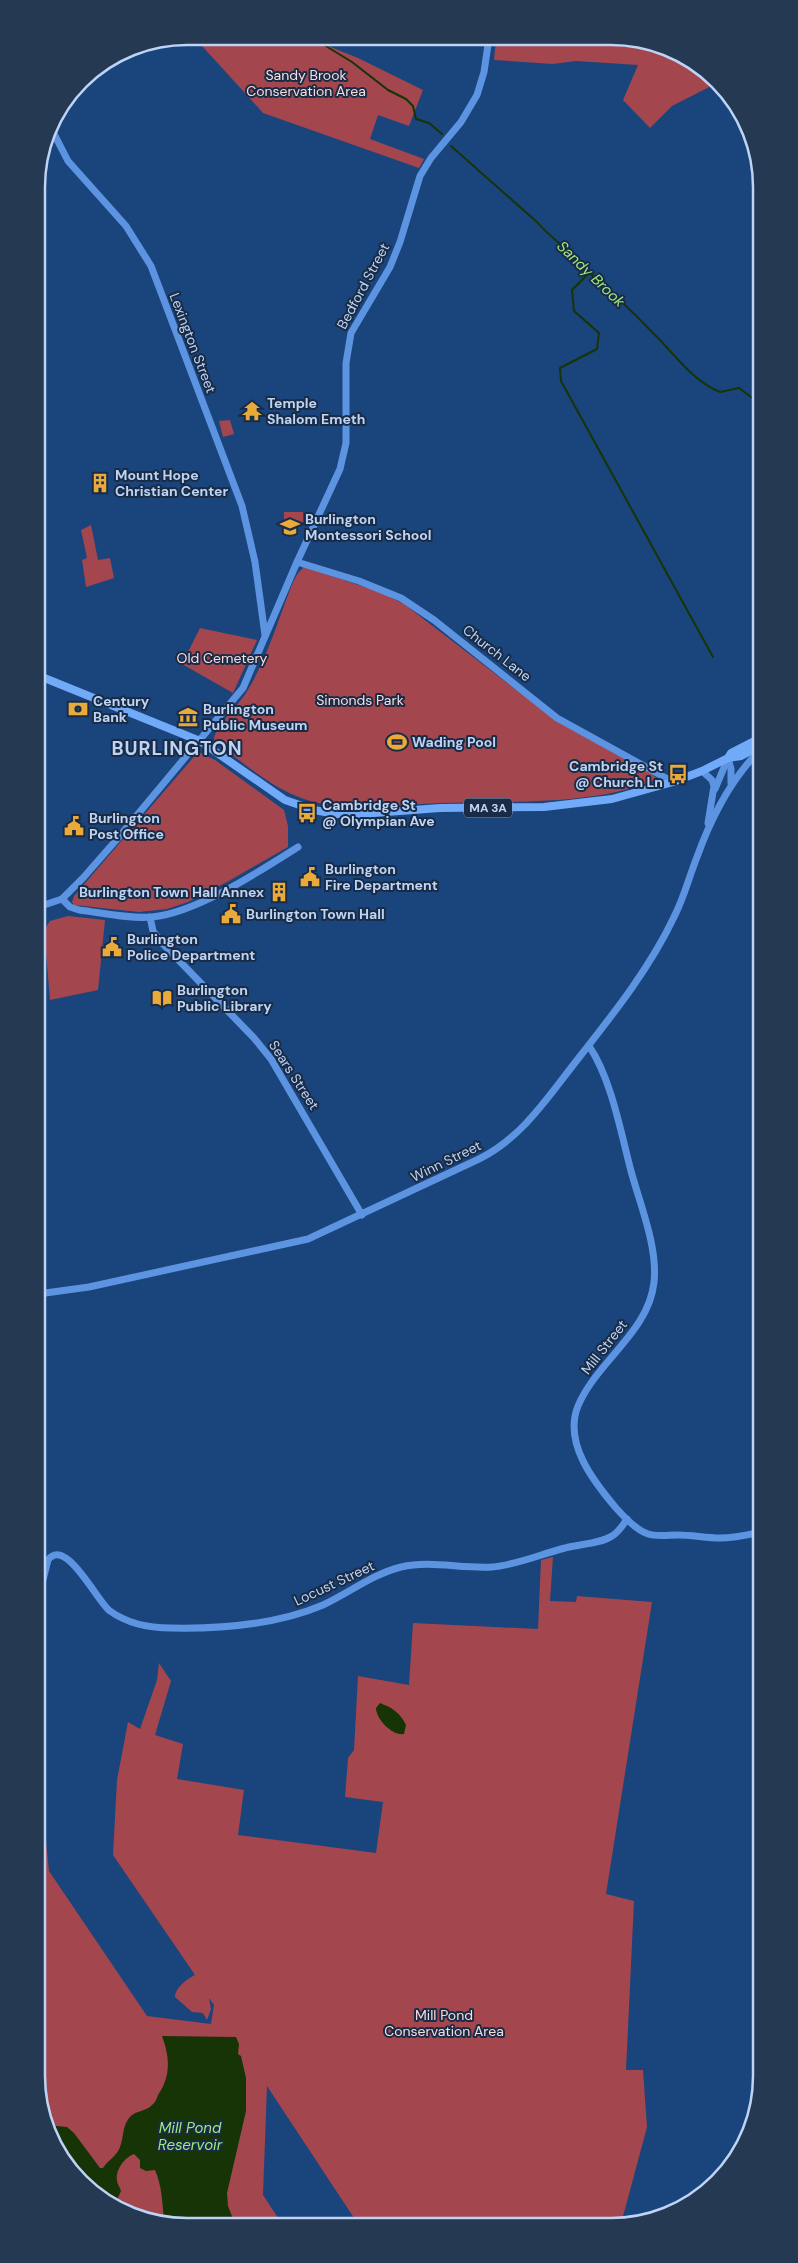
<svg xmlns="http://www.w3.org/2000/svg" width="798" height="2263" font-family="'DM Sans',sans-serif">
<rect width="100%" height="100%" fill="#1a447c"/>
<!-- green -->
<g fill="#a4464e">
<path d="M193,36l113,1 52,21 65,32 -14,36 -31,-11 -8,24 54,20 -5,9 -156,-55z"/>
<path d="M496,38l145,1 45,17 33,26 -47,24 -22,22 -27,-28 15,-35 -62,-4 -23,3 -59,-4z"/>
<path d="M230,420l4,14 -11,3 -4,-16z"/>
<rect x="284" y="512" width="19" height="11"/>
<path d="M91,525l7,35 12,-2 4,20 -28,9 -4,-27 5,-2 -6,-28z"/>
<path d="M304,567l76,25 24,12 154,118 94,52 5,5c-60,27 -151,22 -217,24 -44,2 -94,10 -136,-4 -33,-11 -61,-37 -89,-57l-1,-5c7,-18 25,-31 35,-49 19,-32 30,-71 44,-106l5,-9z"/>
<path d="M200,628l57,12 -24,53 -51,-29z"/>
<path d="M198,752l17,8 69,50 4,16v21l-61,35 -39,20 -21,7 -28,3 -65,-7 -2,-3 2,-6z"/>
<path d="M68,916l37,4 -7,70 -48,10 -6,-70 6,-9z"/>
<path d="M553,1557l-3,44 26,1 1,-6 75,6 -46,292 28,7 -8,169h17l4,57 -26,97h-263l-91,-138 -4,109 19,29h-124l-38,-13 -40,-28 -24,-32 -17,-45v-268l7,3 3,30 98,145 64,8 3,-19 -5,-7 2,11 -4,11 -4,-7 -11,-1 -17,-15c0,-9 12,-18 20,-22l-82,-120 4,-75 11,-58 12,7 17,-49 2,-17 12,18 -16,54 28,9 -6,35 67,11 -6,45 138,18 7,-51 -38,-5 3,-39 6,-8 4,-74 51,9 4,-62 125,6 3,-69z"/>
</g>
<!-- water -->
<g fill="#163406">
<path d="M380,1703c13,5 20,10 26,22l-2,9c-12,2 -28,-15 -28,-26z"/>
<path d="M162,2036l74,1 3,7 -1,10 3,2 5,22v33l-19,82 1,13 7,18h-68l-3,-5c-2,-18 -2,-33 -9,-49l-9,1 -6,-3v-8l-6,-6c-9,3 -19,16 -17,26 0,4 3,7 4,11l-7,16c-37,-26 -51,-39 -68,-82l21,2 7,6 26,35h3c5,-8 14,-12 17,-21 4,-10 2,-20 9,-29 6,-8 17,-6 23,-13 3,-2 5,-7 6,-10 13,-19 12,-37 4,-59z"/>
</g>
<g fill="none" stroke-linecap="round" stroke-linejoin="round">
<!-- stream -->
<g stroke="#163406" stroke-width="2">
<path d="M311,37l41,25 36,28 18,9 7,7 3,13 13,4 13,11"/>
<path d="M451,146l87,77c12,15 33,26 41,43 14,6 10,8 20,16 18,15 36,32 53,50 22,21 39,48 68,60l19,-4 20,15"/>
<path d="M591,271l-19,19 2,21 25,22 -2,16 -37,19 1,13 152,276"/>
</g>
<!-- secondary -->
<g stroke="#5d94e2" stroke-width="7">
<path d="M50,126l18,35 58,65 25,40 91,240 13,56 10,73"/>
<path d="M297,562l62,19 42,17 33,22 123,98 116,64"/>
<path d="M728,758l3,11v14"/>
<path d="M702,771l10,9 2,6 -6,37"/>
<path d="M715,789l13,-31"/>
<path d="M62,899l21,-21 35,-40 125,-150 54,-126 43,-93 6,-26v-80l5,-30 39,-66 10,-25 20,-66 11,-18 30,-36 16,-27 7,-23 5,-34"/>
<path d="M38,907l24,-8 8,8 9,3c24,3 50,9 73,7 44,-4 108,-46 146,-70"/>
<path d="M150,917l3,14 9,12 92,95 17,21 91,156"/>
<path d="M589,1046c22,32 32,87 42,125 9,33 27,77 23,111 -5,50 -57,79 -76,124 -15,37 16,76 38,102 8,9 20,22 32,26 9,3 20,1 30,1 14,0 28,3 42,3 14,0 27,-3 41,-6"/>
<path d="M38,1294l51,-7 219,-48 171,-80c42,-21 67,-59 95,-95 36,-46 75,-94 100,-147 10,-19 15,-40 23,-60 14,-39 33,-77 63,-107"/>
<path d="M39,1596l9,-36c18,-24 50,43 62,51 18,13 40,17 61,17 51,1 105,-3 152,-23 26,-12 50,-31 78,-38 30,-7 60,2 91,0 25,-2 49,-13 73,-19 14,-4 35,-4 47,-12 7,-4 11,-11 15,-17"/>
</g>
<!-- primary -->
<g stroke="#71aaf9" stroke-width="8">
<path d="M37,675l163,66 85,59 29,10 22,4h24l80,-6 104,-1 68,-8 61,-17 29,-11 26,-13 13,-2 19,-10"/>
<path d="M728,758l3,-5 29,-15"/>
</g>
</g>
<!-- icons -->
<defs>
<symbol id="temple-bare" viewBox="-9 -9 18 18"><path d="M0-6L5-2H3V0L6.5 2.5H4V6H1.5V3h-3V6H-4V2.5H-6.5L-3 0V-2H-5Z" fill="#eaaa39" stroke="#192b45" stroke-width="2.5" paint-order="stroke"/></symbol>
<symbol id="building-bare" viewBox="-9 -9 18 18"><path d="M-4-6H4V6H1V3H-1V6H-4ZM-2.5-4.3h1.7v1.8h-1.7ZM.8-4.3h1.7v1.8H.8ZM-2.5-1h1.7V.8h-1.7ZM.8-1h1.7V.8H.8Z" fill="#eaaa39" stroke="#192b45" stroke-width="2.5" paint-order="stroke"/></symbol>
<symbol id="school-bare" viewBox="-9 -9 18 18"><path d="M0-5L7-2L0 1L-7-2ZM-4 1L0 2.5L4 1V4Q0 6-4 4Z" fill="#eaaa39" stroke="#192b45" stroke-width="2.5" paint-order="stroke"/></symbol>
<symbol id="bank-bare" viewBox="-9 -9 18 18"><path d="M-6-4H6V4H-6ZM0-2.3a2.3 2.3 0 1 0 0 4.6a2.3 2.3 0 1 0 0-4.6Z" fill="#eaaa39" stroke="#192b45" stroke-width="2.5" paint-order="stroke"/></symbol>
<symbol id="museum-bare" viewBox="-9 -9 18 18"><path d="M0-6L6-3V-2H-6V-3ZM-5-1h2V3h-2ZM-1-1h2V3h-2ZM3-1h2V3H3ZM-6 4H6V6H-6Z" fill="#eaaa39" stroke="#192b45" stroke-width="2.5" paint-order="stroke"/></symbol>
<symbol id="stadium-bare" viewBox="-9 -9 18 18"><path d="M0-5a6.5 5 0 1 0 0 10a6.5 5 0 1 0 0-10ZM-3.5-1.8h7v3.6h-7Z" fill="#eaaa39" stroke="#192b45" stroke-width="2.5" paint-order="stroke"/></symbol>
<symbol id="bus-bare" viewBox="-9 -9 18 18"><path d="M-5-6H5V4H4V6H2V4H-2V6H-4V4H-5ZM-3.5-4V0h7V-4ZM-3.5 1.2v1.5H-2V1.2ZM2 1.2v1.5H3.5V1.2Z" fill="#eaaa39" stroke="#192b45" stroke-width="2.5" paint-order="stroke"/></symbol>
<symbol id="civic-bare" viewBox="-9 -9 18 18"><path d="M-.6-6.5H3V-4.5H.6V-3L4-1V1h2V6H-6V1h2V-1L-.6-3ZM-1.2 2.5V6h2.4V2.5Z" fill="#eaaa39" stroke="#192b45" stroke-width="2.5" paint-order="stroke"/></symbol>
<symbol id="library-bare" viewBox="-9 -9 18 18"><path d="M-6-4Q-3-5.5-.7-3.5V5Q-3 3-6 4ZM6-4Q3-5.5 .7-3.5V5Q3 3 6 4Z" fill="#eaaa39" stroke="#192b45" stroke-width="2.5" paint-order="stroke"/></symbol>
</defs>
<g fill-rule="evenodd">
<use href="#temple-bare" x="238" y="397" width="28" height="28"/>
<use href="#building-bare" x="86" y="469" width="28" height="28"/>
<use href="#school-bare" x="276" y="513" width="28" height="28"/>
<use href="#bank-bare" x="64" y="695" width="28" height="28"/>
<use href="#museum-bare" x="174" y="703" width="28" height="28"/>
<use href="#stadium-bare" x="383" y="728" width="28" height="28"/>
<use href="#bus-bare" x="664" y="760" width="28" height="28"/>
<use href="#bus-bare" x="293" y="799" width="28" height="28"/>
<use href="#civic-bare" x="60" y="812" width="28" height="28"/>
<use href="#civic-bare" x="296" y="863" width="28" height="28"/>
<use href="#building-bare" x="265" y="878" width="28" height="28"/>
<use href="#civic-bare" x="217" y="900" width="28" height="28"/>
<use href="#civic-bare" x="98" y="933" width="28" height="28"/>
<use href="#library-bare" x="148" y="984" width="28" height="28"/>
</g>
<g text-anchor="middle" stroke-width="4" stroke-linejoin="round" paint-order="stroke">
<!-- shield labels -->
<rect fill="#192b45" stroke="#8ca1c0" stroke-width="1" x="464" y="798.5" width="48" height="19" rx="4"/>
<g font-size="12" font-weight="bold" fill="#bdd4f5">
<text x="488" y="812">MA 3A</text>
</g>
<!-- park labels -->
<g font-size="14" fill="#fadcdd" stroke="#192b45">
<text x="306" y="80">Sandy Brook<tspan x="306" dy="16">Conservation Area</tspan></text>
<text x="222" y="663">Old Cemetery</text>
<text x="360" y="705">Simonds Park</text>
<text x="444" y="2020">Mill Pond<tspan x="444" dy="16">Conservation Area</tspan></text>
</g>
<!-- street labels -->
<g font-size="14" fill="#bdd4f5" stroke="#192b45">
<text transform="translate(363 286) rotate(-62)" y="5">Bedford Street</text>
<text transform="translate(193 343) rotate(69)" y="5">Lexington Street</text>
<text transform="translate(497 653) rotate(38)" y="5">Church Lane</text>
<text transform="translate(294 1075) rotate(57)" y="5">Sears Street</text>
<text transform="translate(446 1161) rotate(-26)" y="5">Winn Street</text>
<text transform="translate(604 1347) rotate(-52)" y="5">Mill Street</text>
<text transform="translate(334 1583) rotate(-25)" y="5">Locust Street</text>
</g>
<!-- poi labels -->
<g font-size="14" font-weight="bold" fill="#bdd4f5" stroke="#192b45" text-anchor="start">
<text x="267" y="408">Temple<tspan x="267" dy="16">Shalom Emeth</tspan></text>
<text x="115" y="480">Mount Hope<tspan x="115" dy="16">Christian Center</tspan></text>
<text x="305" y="524">Burlington<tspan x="305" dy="16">Montessori School</tspan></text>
<text x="93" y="706">Century<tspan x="93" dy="16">Bank</tspan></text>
<text x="203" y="714">Burlington<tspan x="203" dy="16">Public Museum</tspan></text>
<text x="412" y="747">Wading Pool</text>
<text x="663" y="771" text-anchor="end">Cambridge St<tspan x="663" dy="16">@ Church Ln</tspan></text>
<text x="322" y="810">Cambridge St<tspan x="322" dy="16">@ Olympian Ave</tspan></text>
<text x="89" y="823">Burlington<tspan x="89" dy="16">Post Office</tspan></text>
<text x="325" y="874">Burlington<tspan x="325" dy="16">Fire Department</tspan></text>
<text x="264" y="897" text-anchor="end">Burlington Town Hall Annex</text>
<text x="246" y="919">Burlington Town Hall</text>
<text x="127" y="944">Burlington<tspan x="127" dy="16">Police Department</tspan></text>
<text x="177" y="995">Burlington<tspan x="177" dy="16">Public Library</tspan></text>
</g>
<!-- water labels -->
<g font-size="15" font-style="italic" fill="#9dea7c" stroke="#192b45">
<text transform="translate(591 274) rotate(44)" y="5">Sandy Brook</text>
<text x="190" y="2133">Mill Pond<tspan x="190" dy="17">Reservoir</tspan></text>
</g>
<!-- district labels -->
<g font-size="19" font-weight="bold" letter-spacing="1" fill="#bdd4f5" stroke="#192b45">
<text x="177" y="755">BURLINGTON</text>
</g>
</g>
<!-- crop -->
<path d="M0 0H798V2263H0ZM187 45H611A142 142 0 0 1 753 187V2076A142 142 0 0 1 611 2218H187A142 142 0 0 1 45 2076V187A142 142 0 0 1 187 45Z" fill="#263953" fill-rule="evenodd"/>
<path fill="none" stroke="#bdd4f5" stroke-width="2.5" d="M187 45H611A142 142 0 0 1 753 187V2076A142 142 0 0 1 611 2218H187A142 142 0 0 1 45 2076V187A142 142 0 0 1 187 45Z"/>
</svg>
